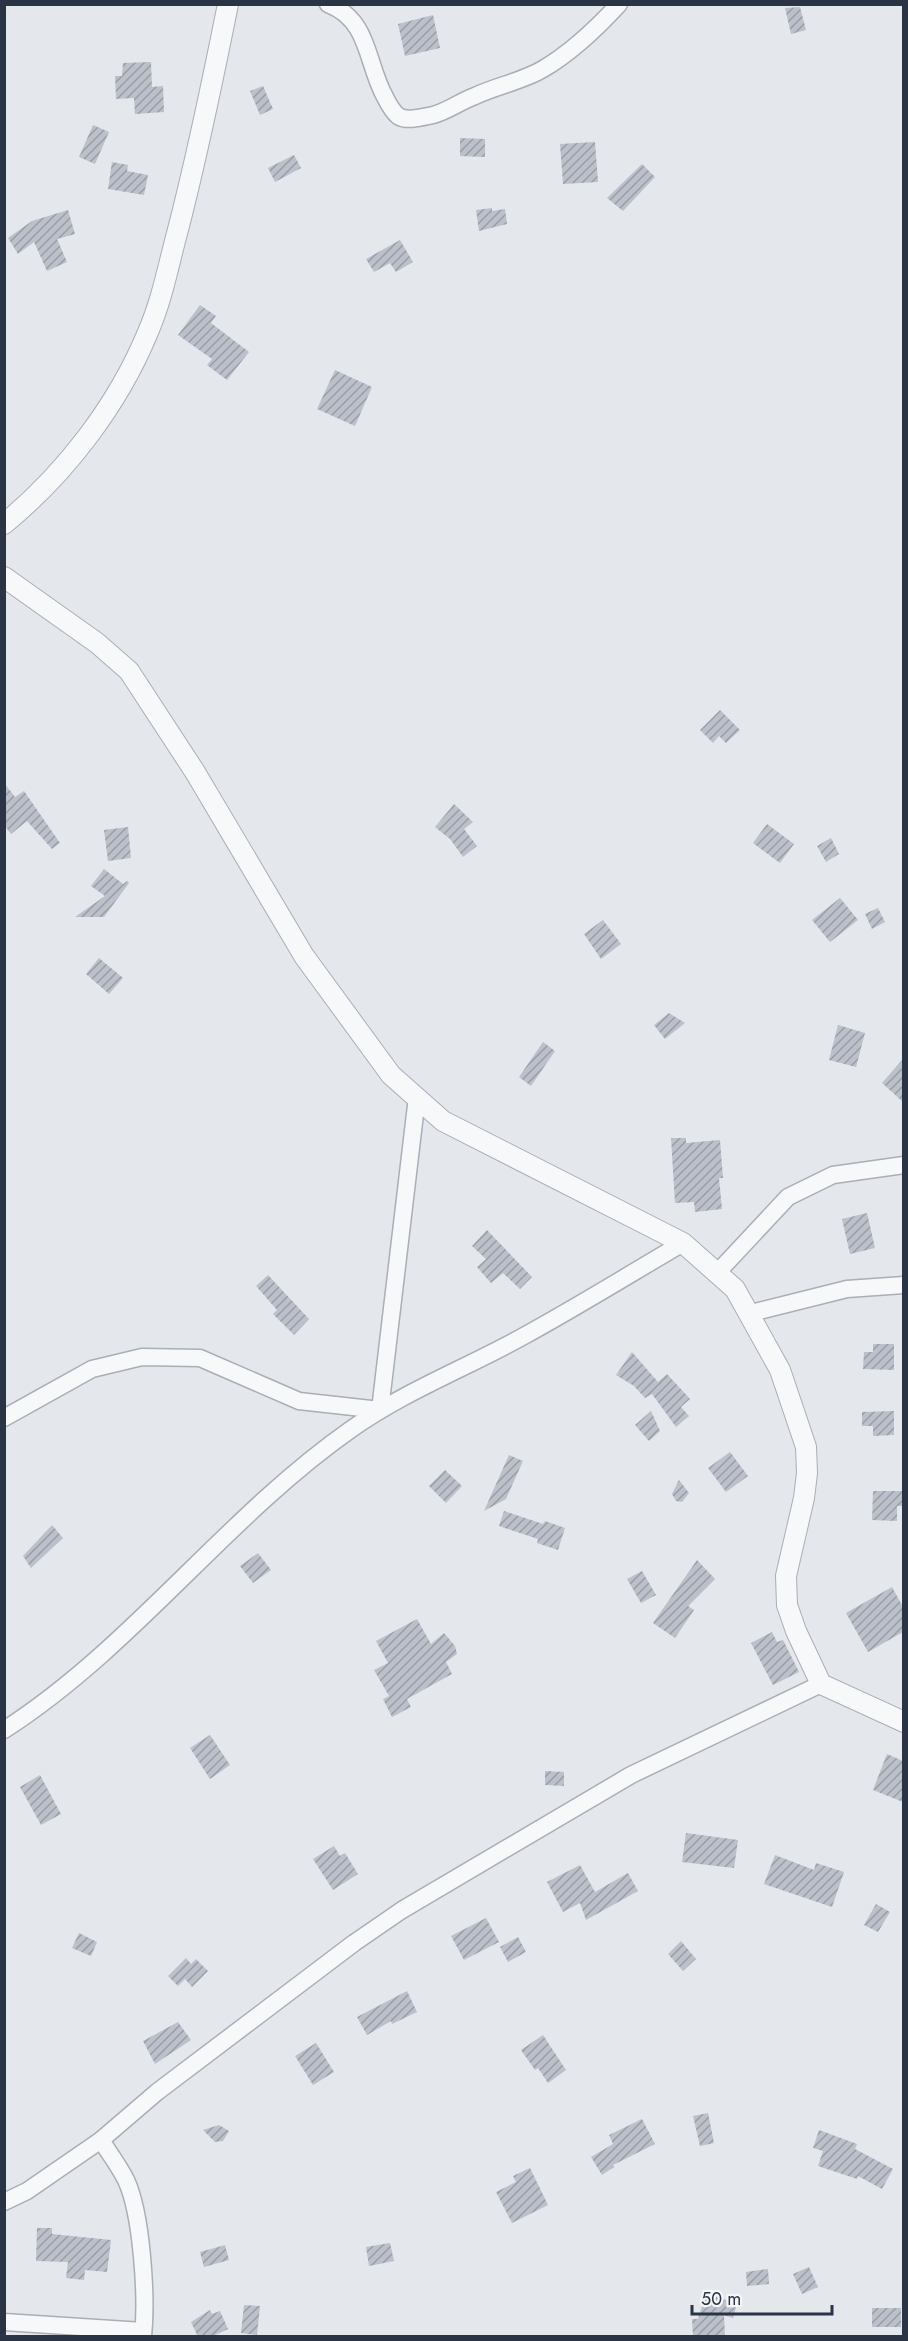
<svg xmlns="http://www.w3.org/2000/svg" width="908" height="2341" font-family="Jost,sans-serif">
<defs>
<pattern id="building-hatch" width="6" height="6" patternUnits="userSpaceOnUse" patternTransform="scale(1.5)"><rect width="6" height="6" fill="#bbc0ca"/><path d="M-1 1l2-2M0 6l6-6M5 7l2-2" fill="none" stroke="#989da6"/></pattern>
</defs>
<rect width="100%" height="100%" fill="#e4e7ec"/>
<!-- building -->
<g fill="url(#building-hatch)">
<path d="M800,7l6,23 -15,4 -6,-26z"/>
<path d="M433,15l7,33 -35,8 -7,-32z"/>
<path d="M151,62l1,25 11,-1 1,26 -29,2 -1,-16 -18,1 -1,-23h7l1,-13z"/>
<path d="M263,86l10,23 -13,6 -10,-24z"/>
<path d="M93,125l16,7 -14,32 -16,-7z"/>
<path d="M460,138l25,1v18l-25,-1z"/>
<path d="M595,142l3,40 -35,2 -3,-40z"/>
<path d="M294,155l7,13 -26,14 -7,-14z"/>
<path d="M112,162l16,3 -1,6 21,4 -4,20 -36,-6z"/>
<path d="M642,164l13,13 -32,34 -16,-13z"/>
<path d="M492,208v3l13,-2 2,15 -28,7 -3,-21z"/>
<path d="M68,210l7,24 -18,5 10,23 -20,9 -13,-29 -16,12 -10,-16 24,-17z"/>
<path d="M400,240l13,22 -17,10 -6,-9 -16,9 -8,-13z"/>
<path d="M200,305l16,11 -5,7 38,29 -22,28 -20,-15 5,-6 -34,-24z"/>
<path d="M335,370l37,17 -17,39 -38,-17z"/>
<path d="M720,710l20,20 -14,13 -7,-7 -6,7 -13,-13z"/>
<path d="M4,783l11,14 9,-6 36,52 -8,6 -25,-28 -16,13 -7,-9z"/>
<path d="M454,804l19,18 -9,7 13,17 -14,11 -13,-18 -15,-12z"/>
<path d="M767,824l27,20 -14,19 -27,-20z"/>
<path d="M128,827l3,31 -23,3 -4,-31z"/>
<path d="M831,838l8,16 -13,8 -9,-16z"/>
<path d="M104,869l19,15 4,-3 2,2 -25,34h-29l30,-21 -14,-10z"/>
<path d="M840,898l18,22 -28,22 -18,-22z"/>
<path d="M878,908l7,14 -13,7 -7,-15z"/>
<path d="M603,920l18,24 -20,15 -17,-25z"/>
<path d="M99,958l24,20 -14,16 -23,-20z"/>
<path d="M669,1013l16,10 -20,16 -11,-14z"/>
<path d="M838,1025l27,8 -9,34 -27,-7z"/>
<path d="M543,1042l12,9 -24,35 -12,-9z"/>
<path d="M903,1059v43l-21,-19z"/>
<path d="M671,1138h15v5l34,-3 3,38h-4l3,31 -27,3 -1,-10 -19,1z"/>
<path d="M867,1213l8,35 -25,6 -8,-35z"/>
<path d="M487,1230l45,47 -12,12 -17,-16 -12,10 -14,-16 9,-8 -14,-13z"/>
<path d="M268,1275l41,44 -15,16 -21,-21 4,-4 -21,-24z"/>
<path d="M873,1344h21v26l-31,-1 1,-17h9z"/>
<path d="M632,1352l26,30 9,-8 23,25 -9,8 8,9 -13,11 -24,-33 -7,4 -11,-12 -18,-11z"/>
<path d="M651,1411l9,20 -11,10 -14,-16z"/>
<path d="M894,1411v24l-21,1v-10h-11v-14z"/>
<path d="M730,1452l18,24 -22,16 -18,-24z"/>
<path d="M509,1455l14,6 -17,38 -22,12z"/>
<path d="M445,1470l17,16 -16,17 -17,-17z"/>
<path d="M679,1480l10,13 -7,9 -6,-1 -4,-7z"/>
<path d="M873,1491h30l-1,15h-5v15l-25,-1z"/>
<path d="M504,1511l39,13 2,-3 20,7 -7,22 -21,-7 1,-4 -39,-13z"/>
<path d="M52,1525l11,13 -32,30 -8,-12z"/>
<path d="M258,1553l13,17 -18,13 -13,-17z"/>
<path d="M697,1560l18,19 -27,27 6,4 -19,28 -22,-15z"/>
<path d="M642,1571l14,24 -15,8 -14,-24z"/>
<path d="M892,1587l11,20v25l-35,20 -22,-39z"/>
<path d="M417,1619l14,25 13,-11 11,13 2,8 -11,8 6,12 -45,25 4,8 -19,10 -9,-18 6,-3 -15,-26 14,-7 -12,-22z"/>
<path d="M772,1632l5,10 6,-2 16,32 -26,13 -22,-42z"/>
<path d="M210,1735l20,30 -20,14 -20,-31z"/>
<path d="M887,1754l16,7v41l-30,-12z"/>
<path d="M545,1771l19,1v14l-19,-1z"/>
<path d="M40,1775l21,39 -20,11 -21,-38z"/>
<path d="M686,1833l52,7 -4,28 -52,-6z"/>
<path d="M334,1846l6,10 5,-3 13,21 -25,16 -20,-31z"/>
<path d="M775,1855l39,15 2,-7 28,9 -12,35 -68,-23z"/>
<path d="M580,1865l15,27 33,-19 10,18 -52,29 -6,-17 -17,9 -16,-30z"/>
<path d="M876,1904l14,8 -12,20 -14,-7z"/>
<path d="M486,1918l13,24 -35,18 -13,-24z"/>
<path d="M79,1933l18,9 -6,14 -19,-8z"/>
<path d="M518,1937l8,15 -18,10 -8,-15z"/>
<path d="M681,1941l15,18 -13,12 -15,-17z"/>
<path d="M186,1958l5,6 5,-5 12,12 -16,16 -7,-8 -7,7 -10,-10z"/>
<path d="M407,1991l10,21 -25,12 -1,-3 -24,14 -10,-18z"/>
<path d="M178,2022l13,18 -36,24 -12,-23z"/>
<path d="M543,2035l23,35 -18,13 -10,-15 -3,2 -14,-20z"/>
<path d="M316,2043l18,29 -21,13 -18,-29z"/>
<path d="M708,2113l6,30 -14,3 -7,-30z"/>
<path d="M642,2119l13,25 -42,21 1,2 -12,8 -11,-18 22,-13 -4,-9z"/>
<path d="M219,2125l10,6 -6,10 -8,1 -12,-12z"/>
<path d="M819,2130l38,14 -2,5 38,20 -11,20 -24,-13 -1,3 -39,-13 5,-15 -10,-3z"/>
<path d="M530,2168l18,37 -36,18 -16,-31 20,-10 -3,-6z"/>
<path d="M37,2228h15v6l59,6 -4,32 -22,-2 -1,10 -18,-2 2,-16 -32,-1z"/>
<path d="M390,2243l4,18 -25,5 -3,-19z"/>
<path d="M225,2245l4,15 -25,7 -4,-15z"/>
<path d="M809,2267l9,20 -16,7 -9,-20z"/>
<path d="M768,2269l1,15 -22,2 -1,-14z"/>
<path d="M706,2293l31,11 -4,14 -9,-3 1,22h-32l-1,-18h6z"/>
<path d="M244,2305l16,1 -3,29 -16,-2z"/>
<rect x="872" y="2308" width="29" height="19"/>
<path d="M210,2310l2,4 8,-3 8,18 -17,8h-13l-7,-15z"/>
</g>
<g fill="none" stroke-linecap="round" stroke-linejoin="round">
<defs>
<g id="minor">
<path d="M328,4c42,16 38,59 57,93 3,6 7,14 13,19 9,6 25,1 35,-1 15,-4 28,-14 42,-19 21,-10 48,-15 68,-27 29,-17 53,-40 76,-65"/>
<path d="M717,1273l71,-76 45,-22 71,-10"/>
<path d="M751,1313l96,-24 57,-4"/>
<path d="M4,1418l88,-49 50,-12 58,1 99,43 81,9 37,-313"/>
<path d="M4,1730c129,-83 221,-212 346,-300 53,-38 116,-62 172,-93 55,-30 108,-63 161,-94"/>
<path d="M101,2140c8,13 18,26 25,40 16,34 21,118 17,156"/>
<path d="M4,2202l23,-11 74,-51 56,-48 197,-149 48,-33 229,-135 190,-91"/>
<path d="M4,2322l139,9"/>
</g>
<g id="tertiary">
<path d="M4,524c61,-50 114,-119 144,-192 13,-30 19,-60 27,-91 21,-79 37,-157 53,-237"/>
<path d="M4,577l93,66 32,28 66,101 109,184 87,119 52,46 240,122 52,46 45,81 26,77 1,26 -3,25 -18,78 1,29 9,26 25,53 83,38"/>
</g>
</defs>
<!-- minor casing -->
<use href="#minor" stroke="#a9aeb7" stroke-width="19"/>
<!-- tertiary casing -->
<use href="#tertiary" stroke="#a9aeb7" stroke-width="22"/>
<!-- minor -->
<use href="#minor" stroke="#f7f8fa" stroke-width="16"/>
<!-- tertiary -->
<use href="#tertiary" stroke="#f7f8fa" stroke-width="20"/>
</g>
<!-- border -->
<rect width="908" height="2341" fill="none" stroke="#2b3445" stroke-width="12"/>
<!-- scale -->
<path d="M692 2305v9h140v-9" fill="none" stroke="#2b3445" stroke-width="3"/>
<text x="701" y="2305" font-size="18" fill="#2b3445" stroke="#f4f6f9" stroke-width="4.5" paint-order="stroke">50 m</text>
</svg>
